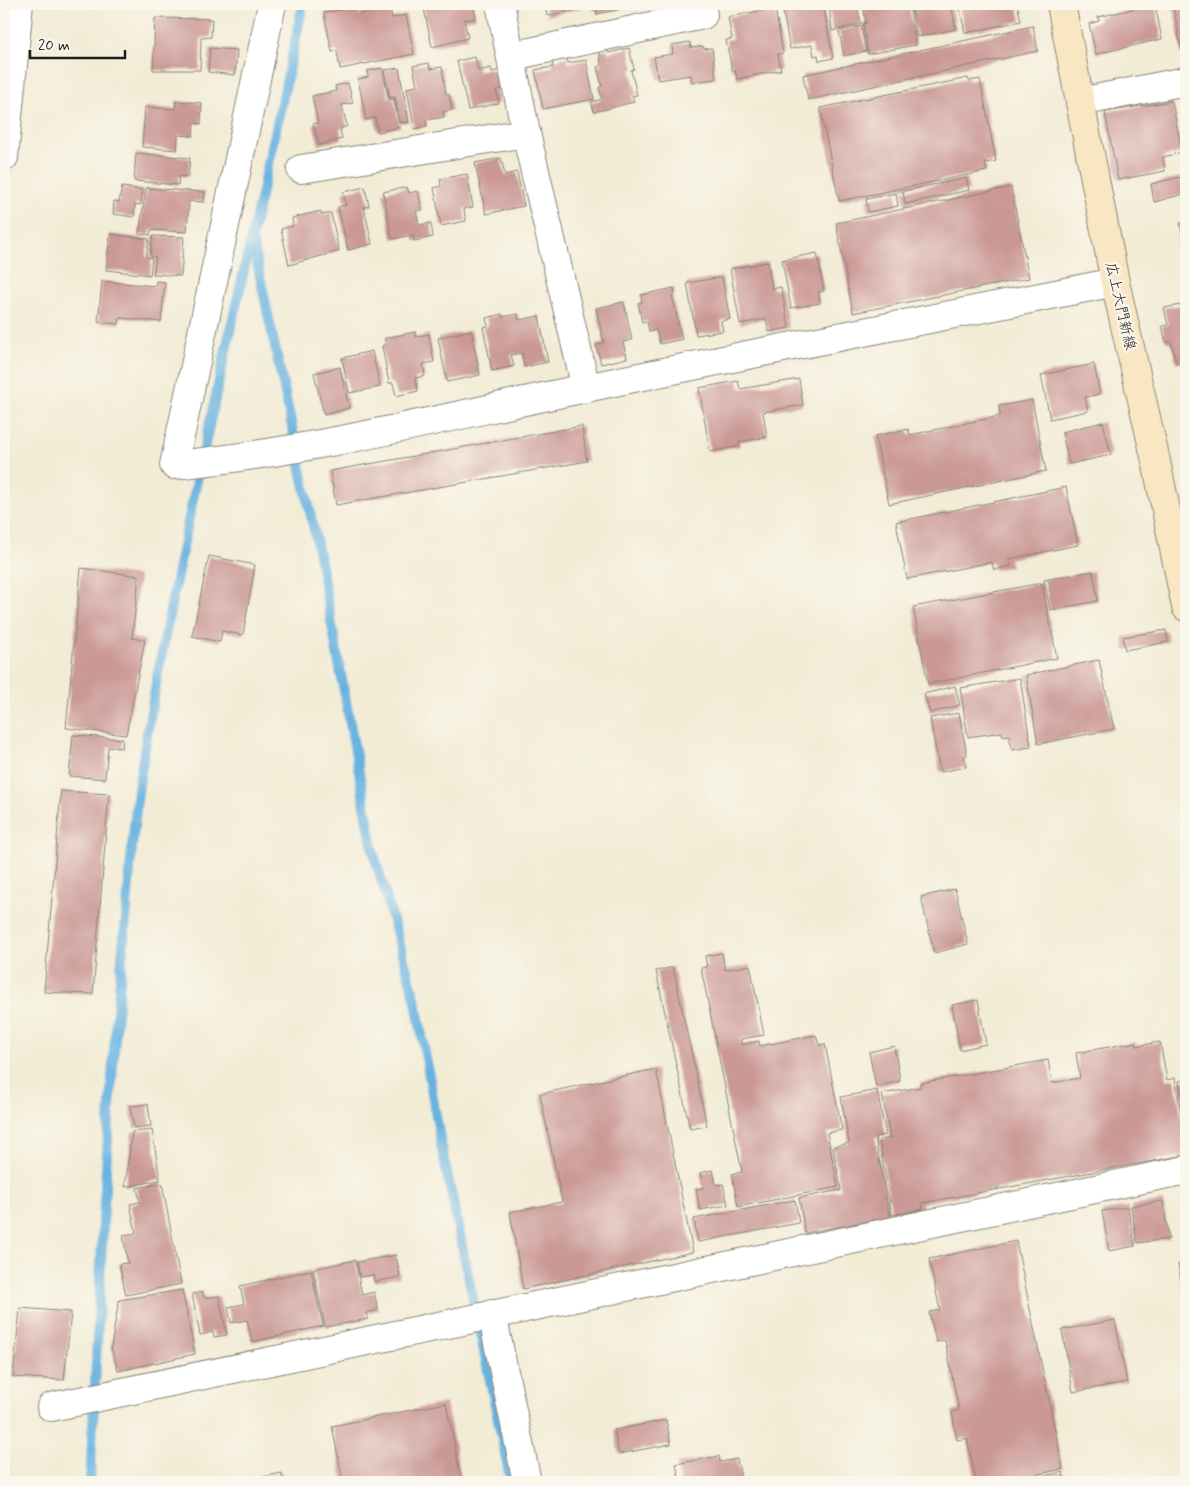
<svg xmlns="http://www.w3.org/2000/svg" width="1190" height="1486" font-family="Mynerve,'Klee One',sans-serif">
<rect width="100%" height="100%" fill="#fbf7ec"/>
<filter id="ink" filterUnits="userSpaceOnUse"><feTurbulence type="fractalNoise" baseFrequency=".02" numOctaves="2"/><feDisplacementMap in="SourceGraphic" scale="10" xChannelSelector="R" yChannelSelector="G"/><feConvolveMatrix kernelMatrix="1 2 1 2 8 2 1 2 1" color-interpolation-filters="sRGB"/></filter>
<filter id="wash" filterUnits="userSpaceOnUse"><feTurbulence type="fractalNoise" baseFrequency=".0096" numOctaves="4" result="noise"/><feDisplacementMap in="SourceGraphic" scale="20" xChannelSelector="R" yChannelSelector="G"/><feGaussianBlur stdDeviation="1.12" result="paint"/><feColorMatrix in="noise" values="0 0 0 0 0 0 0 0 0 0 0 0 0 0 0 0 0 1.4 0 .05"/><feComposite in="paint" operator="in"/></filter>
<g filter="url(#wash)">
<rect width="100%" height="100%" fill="#f2ecd5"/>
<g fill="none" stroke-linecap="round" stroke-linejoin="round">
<!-- stream -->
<g stroke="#67b2e0" stroke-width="10">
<path d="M252,239l65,305 57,310 42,148 25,142 70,338"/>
<path d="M90,1482c10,-187 16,-376 36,-563 4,-47 7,-95 14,-142 42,-260 109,-515 163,-773"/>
</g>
</g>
<g id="blocks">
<!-- building -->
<g fill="#ca9895">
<path d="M423,4h50l3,14 -12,2 4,18 -36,9z"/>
<path d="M545,4h36l1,4 -35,8z"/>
<path d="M591,4h43l1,2 -38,8 -1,-5 -3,1z"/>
<path d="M786,4h37l10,54 -14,3 -1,-6 -4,1 -2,-11 -22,4 -7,-37h4z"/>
<path d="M829,4h28l4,20 -29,7z"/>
<path d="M863,4h46l7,41 -48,9 -5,-30 3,-1z"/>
<path d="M911,4h40l5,25 -39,8z"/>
<path d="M985,4h32l4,17 -56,12 -5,-24z"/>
<path d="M1155,4l7,35 -66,15 -7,-30 10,-3 -1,-4z"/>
<path d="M1173,4h13v45l-5,1z"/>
<path d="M359,6l1,8 30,-6 2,10 14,-3 8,39 -74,15 -3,-18 -5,1 -8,-39z"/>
<path d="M775,8l8,45 -5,1 3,16 -44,9 -2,-9h-3l-6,-30 6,-1 -4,-22z"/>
<path d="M155,18l57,1 -1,18 -10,1 -1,32h-47z"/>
<path d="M861,26l5,25 -22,5 -5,-25z"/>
<path d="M1033,26l5,25 -230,49 -5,-25z"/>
<path d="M690,42l1,6 12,-2 1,3 8,-1 4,31 -24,3 -1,-7 -33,5 -4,-23 19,-3 -1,-9z"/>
<path d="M210,48l27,2 -2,25 -27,-3z"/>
<path d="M629,48l5,21 -3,1 6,25 -5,1 2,6 -40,10 -3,-10 11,-3 -3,-12 3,-1 -5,-19 4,-1 -1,-15 7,-2 1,4z"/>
<path d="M475,57l3,14 13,-3 1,4 7,-2 4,18 -7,2 3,13 -31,7 -11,-49z"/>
<path d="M567,57l1,6 18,-3 8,39 -51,10 -8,-39 18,-3 -1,-6z"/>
<path d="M429,63l1,6 12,-2 4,27h3l3,16 -9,2 1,5 -18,3 1,6 -13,3 -7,-41 10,-2 -4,-20z"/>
<path d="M382,68l7,31h5l6,28 -22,5 -3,-14 -9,2 -8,-41 10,-2 -1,-6z"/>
<path d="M399,68l10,54 -9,1 -5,-26 -5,1 -6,-28z"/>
<path d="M968,78l1,3 11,-2 16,82 -11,2 2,8 -148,30 -19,-93z"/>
<path d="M348,83l5,20 -11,2 5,21 -7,3 2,10 -23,6 -6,-21 5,-1 -6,-27 24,-5 -1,-5z"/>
<path d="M176,101l26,2 -1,21 -7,-1 -1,13 -15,-1 -1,15 -35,-3 3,-40 30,2z"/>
<path d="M1172,101l10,51 -19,5 2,14 -47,9 -13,-68z"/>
<path d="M136,153l54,5 -2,19 -9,-1 -1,9 -44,-4z"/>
<path d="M501,158l4,17 12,-3 7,34 -38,8 -11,-51z"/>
<path d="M467,174l6,33 -9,2 2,12 -25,5 -7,-38 7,-2 -1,-7z"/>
<path d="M1180,177l4,17 -30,8 -3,-18z"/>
<path d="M966,178l3,12 -64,14 -2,-13z"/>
<path d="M122,187l21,3 -2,15 -6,-1 -1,13 -21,-3 1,-13 5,1z"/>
<path d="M365,187l4,19 -5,1 8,37 -24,6 -10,-43 8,-2 -3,-13z"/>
<path d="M407,187l2,6 9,-2 4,19 -6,1 3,14 12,-2 2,14 -19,4 -1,-6 -21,4 -9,-47z"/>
<path d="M1011,187l18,91 -176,35 -17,-90z"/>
<path d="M146,188l59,4 -1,10 -15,-1 -2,31 -36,-2 -1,5 -11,-1z"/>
<path d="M896,193l2,13 -30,6 -2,-13z"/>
<path d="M321,211l1,4 9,-2 8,38 -50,14 -8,-36 12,-3 -1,-8z"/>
<path d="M1186,222v29h-1l-5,-28z"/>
<path d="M110,234l39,5 -3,18 6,1 -2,17 -44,-5z"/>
<path d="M153,236l31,1 -3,39 -28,-2 3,-17 -6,-1z"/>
<path d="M817,253l7,38 -6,1 2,11 -29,5 -9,-48z"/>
<path d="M768,262l4,27 9,-2 8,41 -20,4 -3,-13 -26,5 -10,-55z"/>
<path d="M722,277l8,42 -9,2 2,10 -27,4 -9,-52z"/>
<path d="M102,281l53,5 1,-5 9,1 -4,40 -41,-4 -1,6 -21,-2z"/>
<path d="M674,288l1,6 -3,1 10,44 -22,5 -4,-14 -7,2 -2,-11 -5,1 -4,-19 4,-1 -1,-7z"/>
<path d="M624,302l8,38 -9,2 4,16 -26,6 -5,-19 8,-2 -8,-35z"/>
<path d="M1186,304v57l-10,2 -5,-21h-5l-4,-16 6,-1 -4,-17z"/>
<path d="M502,314v3l16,-3 1,6 20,-4 9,46 -24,5 -2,-14 -11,2 3,11 -22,5 -9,-44 5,-1 -2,-8z"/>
<path d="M471,330l9,45 -33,7 -9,-44z"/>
<path d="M415,332l1,5 13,-3 5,28 -11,2 2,12 -10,2 3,13 -22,5 -3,-13h-4l-7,-37 4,-1 -1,-7z"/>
<path d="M372,351l8,36 -31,6 -7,-35z"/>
<path d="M1094,364l6,30 -15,3 3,14 -38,8 -9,-44z"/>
<path d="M340,367l9,41 -25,7 -10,-42z"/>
<path d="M799,379l4,26 -40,7 4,25 -28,5 1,4 -30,6 -11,-64 39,-7 2,8z"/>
<path d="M1032,400l14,71 -157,33 -14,-68 33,-7 2,6 90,-19 -1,-10z"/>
<path d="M1103,422l8,33 -42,9 -7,-32z"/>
<path d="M582,426l5,35 -251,44 -6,-34z"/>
<path d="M1066,487l12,58 -69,14 2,7 -17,4 -2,-8 -85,17 -11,-57z"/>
<path d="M209,556l46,9 -12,70 -21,-4 -2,11 -28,-6z"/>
<path d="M81,568l58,8 -7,62 13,2 -19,95 -60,-7z"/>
<path d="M1093,571l5,30 -48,9 -6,-30z"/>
<path d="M1042,583l15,75 -129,26 -15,-77z"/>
<path d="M1166,630l2,12 -43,8 -2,-13z"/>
<path d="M1099,660l15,69 -76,15 -12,-69z"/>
<path d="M1020,678l11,69 -19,3 -3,-15 -6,1 -1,-4 -34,5 -8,-49z"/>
<path d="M955,686l5,19 -30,8 -6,-19z"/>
<path d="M959,713l8,42 -3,1 2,11 -26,5 -10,-54z"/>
<path d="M73,735l50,4 -1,9 -14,-1 -3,32 -36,-3z"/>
<path d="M61,791l48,3 -16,200 -49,-2z"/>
<path d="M955,889l13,55 -34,9 -13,-56z"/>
<path d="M722,953l3,17 25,-5 14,70 -23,4v6l18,-4 1,5 56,-11 3,10 6,-1 17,86 -15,3 11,54 -100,20 -6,-33 10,-2 -41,-204 6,-1 -2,-11z"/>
<path d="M673,967l34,159 -17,3 -34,-158z"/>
<path d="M978,1000l8,44 -26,6 -8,-45z"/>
<path d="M1136,1042l1,4 23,-4 7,38 8,-2 11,66v11l-264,48 1,6 -31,6 -13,-75 11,-2 -8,-44 38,-7v-4l128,-23 4,23 28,-5 -4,-25z"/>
<path d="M894,1046l6,35 -24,6 -7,-35z"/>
<path d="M656,1069l37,183 -170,37 -13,-77 52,-10 -22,-108z"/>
<path d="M1186,1080v36h-1l-6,-35z"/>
<path d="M877,1090l9,45 -11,2 15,80 -85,16 -6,-35 42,-8 -8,-43 16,-4 -8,-46z"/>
<path d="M148,1104l3,22 -17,2 -4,-22z"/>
<path d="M152,1130l8,50 -35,7 7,-55z"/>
<path d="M713,1170l3,15 7,-1 5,21 -28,5 -4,-21 7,-1 -3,-15z"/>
<path d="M162,1183l19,101 -55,11 -7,-31 9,-1 -5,-28 13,-2 -6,-29 10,-2 -3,-14z"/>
<path d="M795,1200l4,23 -101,19 -4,-23z"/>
<path d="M1163,1201l6,38 -32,4 -6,-37z"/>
<path d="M1128,1207l7,39 -26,5 -7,-40z"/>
<path d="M1016,1241l47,228 -64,13h-23l-9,-44 -10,2 -5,-28 7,-2 -14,-70 -9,2 -7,-30 11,-2 -11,-51z"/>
<path d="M396,1255l4,22 -26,5 -1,-7 -13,2 -3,-15z"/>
<path d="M355,1260l7,35 12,-3 4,18 -12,3 2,6 -43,8 -12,-58z"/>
<path d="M1186,1262v40h-1l-7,-38z"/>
<path d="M311,1270l12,56 -71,16 -5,-22 -16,3 -3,-16 16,-3 -4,-18z"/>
<path d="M182,1290l13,64 -77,17 -7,-24 8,-47z"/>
<path d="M203,1292l1,6 15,-2 8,39 -13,2 -1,-5 -13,3 -8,-41z"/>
<path d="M20,1308l51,4 -7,68 -51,-3z"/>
<path d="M1115,1320l12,62 -54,10 -11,-62z"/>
<path d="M446,1403l16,79h-119l-11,-56z"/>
<path d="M666,1420l5,24 -52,10 -5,-24z"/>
<path d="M719,1456l1,6 17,-3 5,23h-62l-4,-18z"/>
<path d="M1063,1472l2,10h-48v-1z"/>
<path d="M282,1473l1,9h-40v-1z"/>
</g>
</g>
</g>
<g filter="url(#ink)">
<use href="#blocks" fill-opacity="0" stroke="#878478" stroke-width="1"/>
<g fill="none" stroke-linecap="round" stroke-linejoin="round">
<defs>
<g id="minor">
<path d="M272,4l-98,461c139,-13 275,-49 412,-77 176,-37 352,-70 529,-106"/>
<path d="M500,4l26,129 60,255"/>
<path d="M512,56l191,-41 -2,-11"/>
<path d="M1080,102l106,-21"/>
<path d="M301,169l225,-36"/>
<path d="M492,1314l35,168"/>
<path d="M51,1407l1135,-237"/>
</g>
<path id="tertiary" d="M4,157l15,-153"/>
<path id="secondary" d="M1061,4l54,278 41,179 30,146"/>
</defs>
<!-- minor casing -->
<use href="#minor" stroke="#878478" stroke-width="30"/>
<!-- tertiary casing -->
<use href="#tertiary" stroke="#878478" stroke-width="30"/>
<!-- secondary casing -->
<use href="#secondary" stroke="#878478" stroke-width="30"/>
<!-- minor -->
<use href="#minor" stroke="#fff" stroke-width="28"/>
<!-- tertiary -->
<use href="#tertiary" stroke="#fff" stroke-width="28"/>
<!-- secondary -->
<use href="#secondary" stroke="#f9e7c3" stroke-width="28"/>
</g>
</g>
<g text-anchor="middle" stroke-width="4.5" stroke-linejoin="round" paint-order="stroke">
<!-- street labels -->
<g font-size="15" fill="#1c1c1c" stroke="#fbf7ec">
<text transform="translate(1121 306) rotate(77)" y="5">広上大門新線</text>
</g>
</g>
<!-- margin -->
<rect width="1190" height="1486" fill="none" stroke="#fbf7ec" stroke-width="20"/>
<!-- scale -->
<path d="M30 50v8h95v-8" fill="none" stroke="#1c1c1c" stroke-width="2.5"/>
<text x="38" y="50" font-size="15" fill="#1c1c1c" stroke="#fbf7ec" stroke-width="4" paint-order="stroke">20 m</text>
</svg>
